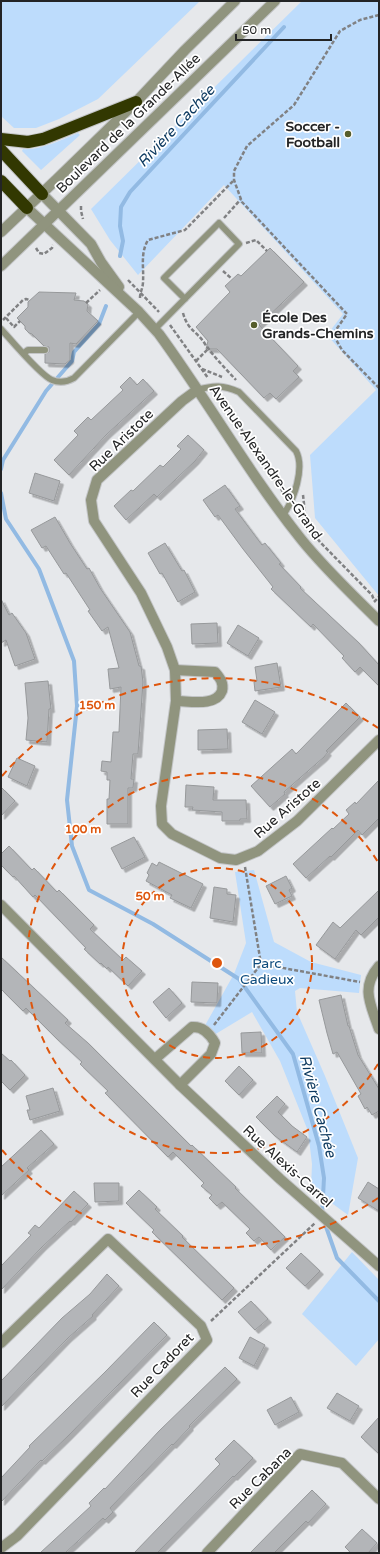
<svg xmlns="http://www.w3.org/2000/svg" width="380" height="1554" font-family="'Varela Round',sans-serif">
<defs>
<filter id="shadow"><feDropShadow dx="3.5" dy="3.5" stdDeviation="0" flood-color="#0004"/></filter>
</defs>
<rect width="100%" height="100%" fill="#e6e8eb"/>
<!-- green -->
<g fill="#bddcfc">
<path d="M1,1h199l-102,98 -39,20 -23,9h-22l-13,-12z"/>
<path d="M302,1h77v595l-64,-78 -5,-63 66,-65 -49,-55 16,-21 -119,-129 -86,90 -28,-35 -19,-31z"/>
<path d="M78,133l2,2 -39,35 -19,-19 1,-2c15,2 41,-10 55,-16z"/>
<path d="M254,870l20,72 37,20 50,13 -2,18 -59,-5 -5,3 2,21 28,64 33,82 -10,57 -37,-27 1,-24 -4,-33 -28,-70 -28,-49 -38,23 -11,-6 31,-55 12,-31 -11,-71z"/>
<path d="M352,1252l27,28v59l-23,27 -54,-52z"/>
</g>
<g fill="none" stroke-linecap="round" stroke-linejoin="round">
<!-- stream -->
<g stroke="#92bae3" stroke-width="4">
<path d="M120,256l3,-15 -3,-15 1,-19 9,-15 154,-165"/>
<path d="M1,469l2,-9 43,-69 26,-30 2,-9 25,-28 7,-18"/>
<path d="M1,493l5,26 33,50 35,92 3,45 -10,94 5,46 17,44 64,34 86,55 54,75 26,92 5,32 -2,37"/>
<path d="M324,1221l13,37 42,43"/>
</g>
</g>
<!-- building -->
<g fill="#b3b5b8" stroke="#97999b" filter="url(#shadow)">
<path d="M270,248l34,34 -45,43 39,41 -5,5 6,6 -23,22 -6,-6 -6,5 -47,-49h-11l2,-8 -12,-14 34,-35 -5,-6 13,-12 3,2z"/>
<path d="M39,292l37,1 -2,7 10,1 4,3 -1,7 11,10 -22,23 -6,-1v17l-5,4 -20,-1v-9l4,-2v-5l-5,-1 -12,-12 -3,-1 -4,-4v-3l-8,-8 11,-11v-5z"/>
<path d="M130,377l7,8 6,-6 11,12 -48,44 -37,40 -15,-15 24,-25 -4,-4 14,-14 3,3 32,-30 -3,-3z"/>
<path d="M188,435l16,15 -9,11 -38,36 -3,-3 -28,26 -12,-14 17,-16 2,1 27,-26 3,2 18,-18 -4,-3z"/>
<path d="M35,473l25,8 -6,20 -25,-8z"/>
<path d="M225,485l15,21 -5,3 27,36 3,-2 16,20 -2,1 22,23 -1,1 59,55 20,22v21l-19,-19 -5,5 -13,-14 2,-2 -31,-32 -2,3 -40,-38 2,-2 -30,-38 -25,-34 -3,2 -12,-17z"/>
<path d="M55,517l15,26 17,26 2,-1 11,20 30,44 9,34h2l2,16 -5,72h-5l-2,25h3l-1,9h-5v36h-21v-25h2l1,-19h-3v-8l-6,-1 1,-10 9,1 2,-30h6l2,-45 -11,2 -2,-20 11,-1 -11,-41 -6,4 -14,-20 2,-1 -24,-37 -2,1 -18,-28 -4,2 -11,-18z"/>
<path d="M165,543l17,28 2,-1 11,22 -17,10 -16,-29 -2,1 -12,-21z"/>
<path d="M1,599l8,16 3,-2 14,20 9,26 -20,7 -9,-26 -5,3z"/>
<path d="M217,623l1,20 -26,1 -1,-20z"/>
<path d="M238,625l21,13 -11,18 -21,-13z"/>
<path d="M277,663l4,24 -26,4 -1,-9 3,-1 -2,-14z"/>
<path d="M48,681l3,28h-2l-2,33 -21,-2 2,-22 -3,-35z"/>
<path d="M255,700l20,12 -13,22 -20,-12z"/>
<path d="M346,703l14,14 -34,34 2,1 -4,5 -40,35 1,2 -15,13 -19,-21 41,-37 4,5z"/>
<path d="M227,729l1,20 -30,1v-20z"/>
<path d="M17,758l18,8 -8,20 -19,-9z"/>
<path d="M379,780v38l-17,17 -4,-5 -27,27 -1,-1 -24,22 -13,-14 39,-36 1,1 16,-15 -3,-4 9,-8 1,2z"/>
<path d="M186,785l28,2 -1,13h33l1,19h-7v2h-18v-9l-30,-2 1,-3h-8z"/>
<path d="M1,787l14,14 -14,15z"/>
<path d="M134,837l11,20 -23,12 -11,-21z"/>
<path d="M9,846l23,24 2,-2 23,24 2,-2 35,35 -4,4 33,31 3,-3 16,14 -14,15 -20,-19 -1,2 -6,-6 -1,1 -16,-15 2,-1 -51,-53 -2,2 -19,-21 -1,1 -12,-12v-11z"/>
<path d="M159,862l44,22 -12,24 -21,-10 2,-3 -26,-14 3,-6 -2,-2 5,-10 5,3z"/>
<path d="M286,876l6,12 -3,2 3,6 -17,8 -9,-18z"/>
<path d="M214,887l13,2v5l9,1 -3,27 -23,-4z"/>
<path d="M379,890v27l-18,18 -5,-5 -21,29 -19,-14 17,-23 7,6z"/>
<path d="M1,957l67,63 -3,3 23,20 103,103 1,-1 44,42 -1,1 50,49 -14,13 -12,-13 -5,4 -8,-8 4,-4 -28,-27 -5,4 -8,-8 3,-3 -11,-9 3,-3 -31,-31 -5,5 -63,-64 3,-2 -28,-27 2,-2 -25,-23 -31,-31 -3,3 -22,-22z"/>
<path d="M192,982l26,1 -1,20 -26,-1z"/>
<path d="M169,988l13,15 -16,15 -13,-16z"/>
<path d="M341,995l7,31h1l9,29 21,34v22l-7,4 -5,-8 -2,2 -7,-13 3,-2 -24,-42 -4,2 -6,-21 -8,-33z"/>
<path d="M261,1032l1,21h-20l-1,-20z"/>
<path d="M1,1053l9,8 1,-1 14,15 -15,15 -9,-9z"/>
<path d="M239,1066l14,14 -14,15 -14,-14z"/>
<path d="M53,1088l7,23 -30,9 -3,-10h3l-4,-14z"/>
<path d="M277,1096l8,8 -7,8 14,14 15,11 -10,15 -22,-16 -19,-19z"/>
<path d="M41,1130l13,14 -27,24 2,2 -28,26v-29z"/>
<path d="M368,1182l11,7v22l-21,-13z"/>
<path d="M94,1183h25v18l-24,1z"/>
<path d="M139,1190l18,17 -2,2 28,27 -1,1 52,51 -12,12 -70,-68 2,-2 -28,-27z"/>
<path d="M74,1191l14,13 -17,18 -1,-1 -28,26 -41,43v-24l30,-31 -3,-2 7,-8 4,3z"/>
<path d="M301,1253l19,18 -15,15 -19,-18z"/>
<path d="M107,1274l12,12 -27,29 1,1 -25,22 -67,69v-26l61,-63 28,-24z"/>
<path d="M251,1301l17,18 -13,11 -17,-18z"/>
<path d="M154,1322l13,13 -99,101 -26,25 -1,-1 -40,42v-24l29,-31 -1,-1 76,-74z"/>
<path d="M250,1337l15,8 -11,21 -15,-8z"/>
<path d="M225,1367l12,12 -48,47 1,1 -17,18 -1,-1 -62,64 3,4 -8,8 -2,-2 -38,35h-25l51,-47 -2,-3 15,-15 1,1 54,-58z"/>
<path d="M337,1393l22,13 -9,15 -23,-13z"/>
<path d="M291,1397l8,15 -24,13 -8,-15z"/>
<path d="M379,1417v37l-18,-17z"/>
<path d="M234,1440l19,18 -19,19 -1,-1 -76,77h-23l86,-89 -5,-5z"/>
<path d="M312,1490l14,14 -18,19 -2,-2 -32,32h-24z"/>
<path d="M362,1529l15,14 -9,10h-17l-6,-6z"/>
</g>
<g fill="none" stroke-linecap="round" stroke-linejoin="round">
<defs>
<g id="service">
<path d="M1,329c10,11 40,47 51,51 7,3 15,2 22,-2l65,-66"/>
<path d="M155,329l84,-85 -20,-21 -55,55 21,21"/>
<path d="M24,353l4,-3h17"/>
<path d="M197,390c17,-5 26,-5 42,2l57,59c9,17 -2,49 -13,64"/>
</g>
<g id="minor">
<path d="M42,194l49,50 10,18 18,25"/>
<path d="M27,208l112,104 20,22c49,67 90,140 142,205 24,30 52,56 78,82"/>
<path d="M197,390l-15,11 -85,79 -6,20 3,21 47,72 26,54 8,23 1,31 -15,105 1,18 10,10 48,24 16,2 22,-9 39,-30 82,-81"/>
<path d="M175,670l40,2c5,6 9,11 7,19 -6,16 -33,10 -46,10"/>
<path d="M1,905l179,180 100,94 99,87"/>
<path d="M379,966c-19,22 -8,39 0,63"/>
<path d="M155,1059l37,-32c11,-1 18,7 23,16l-4,11 -31,31"/>
<path d="M1,1343l107,-104 93,87 6,14 -190,196 -16,12"/>
<path d="M207,1553l93,-99 42,9 37,36"/>
</g>
<g id="tertiary">
<path d="M1,232l56,-53 79,-77 49,-52 50,-49"/>
<path d="M1,266l274,-265"/>
</g>
<g id="motorway">
<path d="M1,139l27,3 15,-3 93,-37"/>
<path d="M1,150l41,44"/>
<path d="M1,181l26,27"/>
</g>
</defs>
<!-- service casing -->
<use href="#service" stroke="#c3c5c7" stroke-width="8"/>
<!-- minor casing -->
<use href="#minor" stroke="#c3c5c7" stroke-width="12"/>
<!-- tertiary casing -->
<use href="#tertiary" stroke="#c3c5c7" stroke-width="12"/>
<!-- motorway casing -->
<use href="#motorway" stroke="#c3c5c7" stroke-width="14"/>
<!-- path -->
<g stroke="#808183" stroke-width="2.5" stroke-dasharray="4 2" stroke-linecap="butt">
<path d="M379,15l-19,5 -20,11 -46,74 -47,41 -13,25v9l8,22 105,112 -14,20 9,16 37,38"/>
<path d="M81,206v5l2,8"/>
<path d="M224,218l17,-19"/>
<path d="M246,243l10,-3 11,11"/>
<path d="M36,248l3,5 5,1 8,-6 1,-3"/>
<path d="M223,271l9,8"/>
<path d="M128,280l31,32"/>
<path d="M140,298c0,-6 3,-10 3,-16 1,-15 -3,-28 5,-42l37,-10 49,-50"/>
<path d="M86,303l14,-13"/>
<path d="M183,313c5,18 14,18 22,31 9,13 20,24 31,36"/>
<path d="M6,318l8,9 6,-6"/>
<path d="M3,320l20,-20 3,-1 4,1"/>
<path d="M170,325l38,53"/>
<path d="M196,361l12,-12"/>
<path d="M202,369l20,8"/>
<path d="M218,394l67,101"/>
<path d="M303,495l3,27"/>
<path d="M296,510l24,32 52,53 2,5"/>
<path d="M374,602l5,-5"/>
<path d="M245,867l16,97 99,18"/>
<path d="M214,1025l47,-61"/>
<path d="M211,1321l104,-98"/>
</g>
<!-- service -->
<use href="#service" stroke="#90947e" stroke-width="6"/>
<!-- minor -->
<use href="#minor" stroke="#90947e" stroke-width="10"/>
<!-- tertiary -->
<use href="#tertiary" stroke="#90947e" stroke-width="10"/>
<!-- motorway -->
<use href="#motorway" stroke="#323801" stroke-width="12"/>
</g>
<!-- distance rings -->
<g fill="none" stroke="#de560d" stroke-width="2" stroke-dasharray="7 5">
<circle cx="217" cy="963" r="95"/>
<path d="M378 1064A190 190 0 1 1 378 862"/>
<path d="M378 1198A285 285 0 0 1 2 1150M2 776A285 285 0 0 1 378 728"/>
</g>
<!-- markers -->
<g fill="#565d2b" stroke="#fff" stroke-width="1.5">
<circle cx="348" cy="134" r="4"/>
<circle cx="254" cy="325" r="4"/>
</g>
<g text-anchor="middle" stroke-width="3.5" stroke-linejoin="round" paint-order="stroke">
<!-- street labels -->
<g font-size="14" fill="#232425" stroke="#fff">
<text transform="translate(128 123) rotate(-44)" y="5">Boulevard de la Grande-Allée</text>
<text transform="translate(121 440) rotate(-44)" y="5">Rue Aristote</text>
<text transform="translate(266 462) rotate(55)" y="5">Avenue Alexandre-le-Grand</text>
<text transform="translate(287 808) rotate(-41)" y="5">Rue Aristote</text>
<text transform="translate(288 1166) rotate(42)" y="5">Rue Alexis-Carrel</text>
<text transform="translate(162 1365) rotate(-46)" y="5">Rue Cadoret</text>
<text transform="translate(260 1478) rotate(-45)" y="5">Rue Cabana</text>
</g>
<!-- poi labels -->
<g font-size="14" font-weight="bold" fill="#232425" stroke="#fff" text-anchor="end">
<text x="340" y="131">Soccer -<tspan x="340" dy="16">Football</tspan></text>
<text x="262" y="322" text-anchor="start">École Des<tspan x="262" dy="16">Grands-Chemins</tspan></text>
</g>
<!-- park labels -->
<g font-size="14" fill="#0d4b7d" stroke="#fff">
<text x="267" y="968">Parc<tspan x="267" dy="16">Cadieux</tspan></text>
</g>
<!-- water labels -->
<g font-size="15" font-style="italic" fill="#0c395f" stroke="#fff">
<text transform="translate(176 126) rotate(-47)" y="5">Rivière Cachée</text>
<text transform="translate(318 1106) rotate(75)" y="5">Rivière Cachée</text>
</g>
</g>
<circle cx="217" cy="963" r="6" fill="#de560d" stroke="#fff" stroke-width="2"/>
<g font-size="12" text-anchor="middle" font-weight="bold" fill="#de560d" stroke="#fff" stroke-width="3.5" stroke-linejoin="round" paint-order="stroke">
<text x="97" y="709">150 m</text>
<text x="83" y="833">100 m</text>
<text x="150" y="900">50 m</text>
</g>
<!-- border -->
<rect width="380" height="1554" fill="none" stroke="#232425" stroke-width="4"/>
<!-- scale -->
<path d="M236 34v6h95v-6" fill="none" stroke="#232425" stroke-width="2"/>
<text x="242" y="34" font-size="12" fill="#232425" stroke="#ffffff" stroke-width="3" paint-order="stroke">50 m</text>
</svg>
